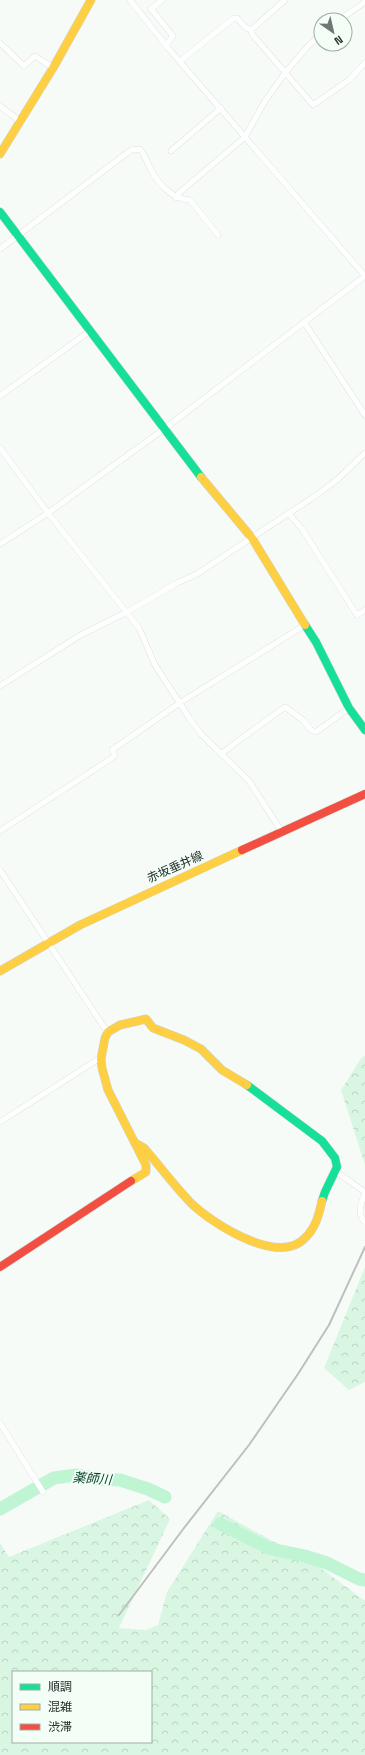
<svg xmlns="http://www.w3.org/2000/svg" width="365" height="1755" font-family="'Space Grotesk','Noto Sans JP',sans-serif">
<defs>
<pattern id="forest-crowns" width="20" height="18" patternUnits="userSpaceOnUse"><rect width="20" height="18" fill="#d9f6e3"/><path d="M2 6a3 3 0 1 1 6 0M12 15a3 3 0 1 1 6 0" fill="none" stroke="#bad3c3"/></pattern>
</defs>
<rect width="100%" height="100%" fill="#f6fbf8"/>
<!-- forest -->
<g fill="url(#forest-crowns)" fill-rule="evenodd">
<path d="M365,1056v109l-24,-75 21,-33z"/>
<path d="M365,1267v115l-16,8 -25,-22z"/>
<path d="M149,1500l21,19 -51,109 27,2 12,-5 9,-33 51,-81 100,55 47,35v154h-365v-212l9,14zM13,1672h138v70h-138z"/>
</g>
<g fill="none" stroke-linecap="round" stroke-linejoin="round">
<!-- river -->
<g stroke="#c0f5d4" stroke-width="13">
<path d="M0,1509l54,-31 22,-3 22,4 22,1 28,9 17,8"/>
<path d="M220,1524l51,25 34,7 22,7 32,16 6,1"/>
</g>
<defs>
<g id="street">
<path d="M130,0l38,48 197,228"/>
<path d="M162,0l-11,9 22,27 -7,9"/>
<path d="M285,0l-34,30 1,4 61,71 36,-25 16,-17"/>
<path d="M339,20l26,-18"/>
<path d="M0,43l24,23 11,-10 18,12"/>
<path d="M180,61l54,-43h3l8,9 6,3"/>
<path d="M0,106l21,16"/>
<path d="M171,151l50,-43"/>
<path d="M176,198l3,-5 66,-56 20,-36 20,-28 23,-27 13,-12"/>
<path d="M0,249l131,-99 9,-1c5,7 7,12 10,19 8,16 22,31 40,32l28,35"/>
<path d="M304,322l61,93"/>
<path d="M0,396l90,-65"/>
<path d="M0,448l48,65 91,115 16,37 35,54 11,15 48,47 33,51"/>
<path d="M289,514l13,15 55,86 8,-5"/>
<path d="M0,544l48,-31 116,-84 201,-153"/>
<path d="M0,686l79,-50 48,-24 50,-29 20,-9 121,-80 20,-15 27,-26"/>
<path d="M221,754l21,-16 43,-31 18,13 8,10 5,2 33,-24"/>
<path d="M0,831l115,-75 -3,-6 69,-48 124,-77"/>
<path d="M0,870l108,163"/>
<path d="M0,1122l100,-64"/>
<path d="M335,1171l30,21"/>
<path d="M365,1222c-9,-9 -3,-20 0,-30"/>
<path d="M0,1423l43,69"/>
</g>
<g id="fast">
<path d="M0,212l201,265"/>
<path d="M305,625l11,17 33,66 16,22"/>
<path d="M247,1085l75,56 13,17 2,9 -12,25 -3,9"/>
</g>
<g id="slow">
<path d="M0,154l53,-86 38,-68"/>
<path d="M201,477l51,61 53,87"/>
<path d="M0,971l80,-46 162,-75"/>
<path d="M135,1143l9,5c16,18 31,39 48,56 21,20 88,63 114,33 10,-10 13,-23 16,-36"/>
<path d="M131,1181l15,-9v-7l-38,-75 -6,-22 -1,-9 4,-21 3,-6 12,-7 26,-6 7,9 31,12 17,9 21,21 25,15"/>
</g>
<g id="jam">
<path d="M242,850l123,-56"/>
<path d="M0,1267l131,-86"/>
</g>
</defs>
<!-- street casing -->
<use href="#street" stroke="#cfd6d1" stroke-width="6"/>
<!-- fast casing -->
<use href="#fast" stroke="#cfd6d1" stroke-width="9"/>
<!-- slow casing -->
<use href="#slow" stroke="#cfd6d1" stroke-width="9"/>
<!-- jam casing -->
<use href="#jam" stroke="#cfd6d1" stroke-width="9"/>
<!-- street -->
<use href="#street" stroke="#fefefe" stroke-width="5.5"/>
<!-- fast -->
<use href="#fast" stroke="#16e098" stroke-width="8"/>
<!-- slow -->
<use href="#slow" stroke="#ffcf43" stroke-width="8"/>
<!-- jam -->
<use href="#jam" stroke="#f24e42" stroke-width="8"/>
<!-- rail -->
<path stroke="#bec0be" stroke-width="2" d="M119,1615l65,-87 65,-83 49,-71 31,-49 36,-78"/>
</g>
<g text-anchor="middle" stroke-width="3.5" stroke-linejoin="round" paint-order="stroke">
<!-- street labels -->
<g font-size="12" fill="#27312b" stroke="#f3fef7">
<text transform="translate(175 867) rotate(-24)" y="4">赤坂垂井線</text>
</g>
<!-- water labels -->
<g font-size="13" font-style="italic" fill="#003b20" stroke="#f3fef7">
<text transform="translate(92 1478) rotate(4)" y="5">薬師川</text>
</g>
</g>
<!-- legend -->
<rect x="12" y="1671" width="140" height="72" fill="#f3fef7" stroke="#a1aca5"/>
<rect x="20" y="1684" width="20" height="6" fill="#16e098" stroke="#a1aca5"/>
<text x="48" y="1691" font-size="12" fill="#27312b">順調</text>
<rect x="20" y="1704" width="20" height="6" fill="#ffcf43" stroke="#a1aca5"/>
<text x="48" y="1711" font-size="12" fill="#27312b">混雑</text>
<rect x="20" y="1724" width="20" height="6" fill="#f24e42" stroke="#a1aca5"/>
<text x="48" y="1731" font-size="12" fill="#27312b">渋滞</text>
<!-- north arrow -->
<g transform="translate(333 32) rotate(146)"><circle r="19" fill="#f3fef7" stroke="#a1aca5"/>
<path d="M0-3L7 15L0 10L-7 15Z" fill="#6f7873"/>
<text y="-6" font-size="11" font-weight="bold" text-anchor="middle" fill="#27312b">N</text>
</g>
</svg>
